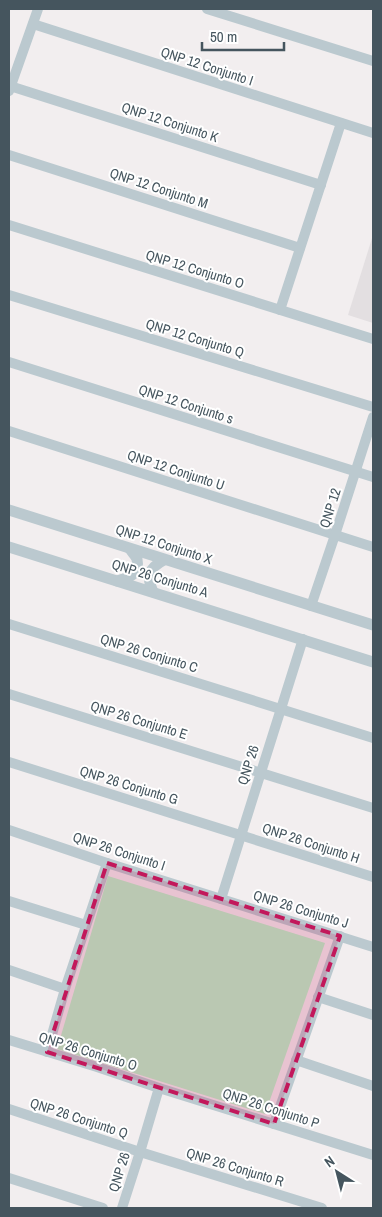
<svg xmlns="http://www.w3.org/2000/svg" width="382" height="1217" font-family="'Archivo Narrow',sans-serif">
<rect width="100%" height="100%" fill="#f2eeef"/>
<!-- education -->
<path fill="#e3dfe1" d="M373,235v88l-25,-8z"/>
<!-- green -->
<path fill="#b8f4c8" d="M108,876l217,67 -60,171 -208,-65z"/>
<g fill="none" stroke-linecap="round" stroke-linejoin="round">
<!-- minor -->
<g stroke="#bbc9cf" stroke-width="10">
<path d="M207,9l166,52"/>
<path d="M33,24l340,109"/>
<path d="M10,86l311,99"/>
<path d="M9,91l29,-82"/>
<path d="M9,155l291,93"/>
<path d="M9,225l364,114"/>
<path d="M9,295l364,112"/>
<path d="M280,310l61,-187"/>
<path d="M9,362l364,115"/>
<path d="M9,431l364,116"/>
<path d="M311,606l24,-71 38,-118"/>
<path d="M9,624l364,114"/>
<path d="M9,694l364,114"/>
<path d="M9,762l364,115"/>
<path d="M9,830l98,33 266,84"/>
<path d="M221,899l82,-260"/>
<path d="M9,901l77,24"/>
<path d="M9,970l56,19"/>
<path d="M318,997l55,18"/>
<path d="M9,1040l88,27 62,21 214,67"/>
<path d="M47,1052l18,-63 42,-126"/>
<path d="M296,1060l77,26"/>
<path d="M9,1109l131,43 182,56"/>
<path d="M274,1124l66,-188"/>
<path d="M9,1178l94,30"/>
<path d="M122,1208l18,-56 19,-64"/>
</g>
<!-- tertiary -->
<g stroke="#bbc9cf" stroke-width="11">
<path d="M9,510l364,115"/>
<path d="M9,547l364,115"/>
<path d="M117,581c12,-3 23,-7 20,-22 -1,-3 -5,-7 -7,-10"/>
<path d="M153,592c-7,-16 -4,-24 11,-32"/>
</g>
</g>
<!-- marked area -->
<path fill="#c2185b" fill-opacity="0.2" stroke="#c2185b" stroke-width="4" stroke-dasharray="10 6" stroke-linejoin="round" d="M107,863l233,73 -66,188 -227,-72z"/>
<g text-anchor="middle" stroke-width="4" stroke-linejoin="round" paint-order="stroke">
<!-- street labels -->
<g font-size="14" fill="#45555e" stroke="#fff">
<text transform="translate(207 66) rotate(18)" y="5">QNP 12 Conjunto I</text>
<text transform="translate(170 122) rotate(18)" y="5">QNP 12 Conjunto K</text>
<text transform="translate(159 188) rotate(18)" y="5">QNP 12 Conjunto M</text>
<text transform="translate(195 269) rotate(17)" y="5">QNP 12 Conjunto O</text>
<text transform="translate(195 338) rotate(17)" y="5">QNP 12 Conjunto Q</text>
<text transform="translate(186 404) rotate(18)" y="5">QNP 12 Conjunto s</text>
<text transform="translate(176 470) rotate(18)" y="5">QNP 12 Conjunto U</text>
<text transform="translate(330 508) rotate(-72)" y="5">QNP 12</text>
<text transform="translate(164 544) rotate(18)" y="5">QNP 12 Conjunto X</text>
<text transform="translate(160 578) rotate(17)" y="5">QNP 26 Conjunto A</text>
<text transform="translate(149 653) rotate(17)" y="5">QNP 26 Conjunto C</text>
<text transform="translate(139 720) rotate(17)" y="5">QNP 26 Conjunto E</text>
<text transform="translate(248 765) rotate(-72)" y="5">QNP 26</text>
<text transform="translate(129 785) rotate(17)" y="5">QNP 26 Conjunto G</text>
<text transform="translate(311 843) rotate(18)" y="5">QNP 26 Conjunto H</text>
<text transform="translate(119 851) rotate(18)" y="5">QNP 26 Conjunto I</text>
<text transform="translate(301 909) rotate(17)" y="5">QNP 26 Conjunto J</text>
<text transform="translate(88 1051) rotate(17)" y="5">QNP 26 Conjunto O</text>
<text transform="translate(271 1108) rotate(18)" y="5">QNP 26 Conjunto P</text>
<text transform="translate(79 1118) rotate(18)" y="5">QNP 26 Conjunto Q</text>
<text transform="translate(235 1167) rotate(17)" y="5">QNP 26 Conjunto R</text>
<text transform="translate(119 1172) rotate(-72)" y="5">QNP 26</text>
</g>
</g>
<!-- border -->
<rect width="382" height="1217" fill="none" stroke="#45555e" stroke-width="20"/>
<!-- north arrow -->
<g transform="translate(337 1172) rotate(324)" stroke="#ffffff" stroke-width="4" paint-order="stroke">
<path d="M0-4L9 19L0 12L-9 19Z" fill="#45555e"/>
<text y="-8" font-size="14" font-weight="bold" text-anchor="middle" fill="#45555e">N</text>
</g>
<!-- scale -->
<path d="M202 42v8h82v-8" fill="none" stroke="#45555e" stroke-width="2.5"/>
<text x="210" y="42" font-size="15" fill="#45555e" stroke="#ffffff" stroke-width="4" paint-order="stroke">50 m</text>
</svg>
